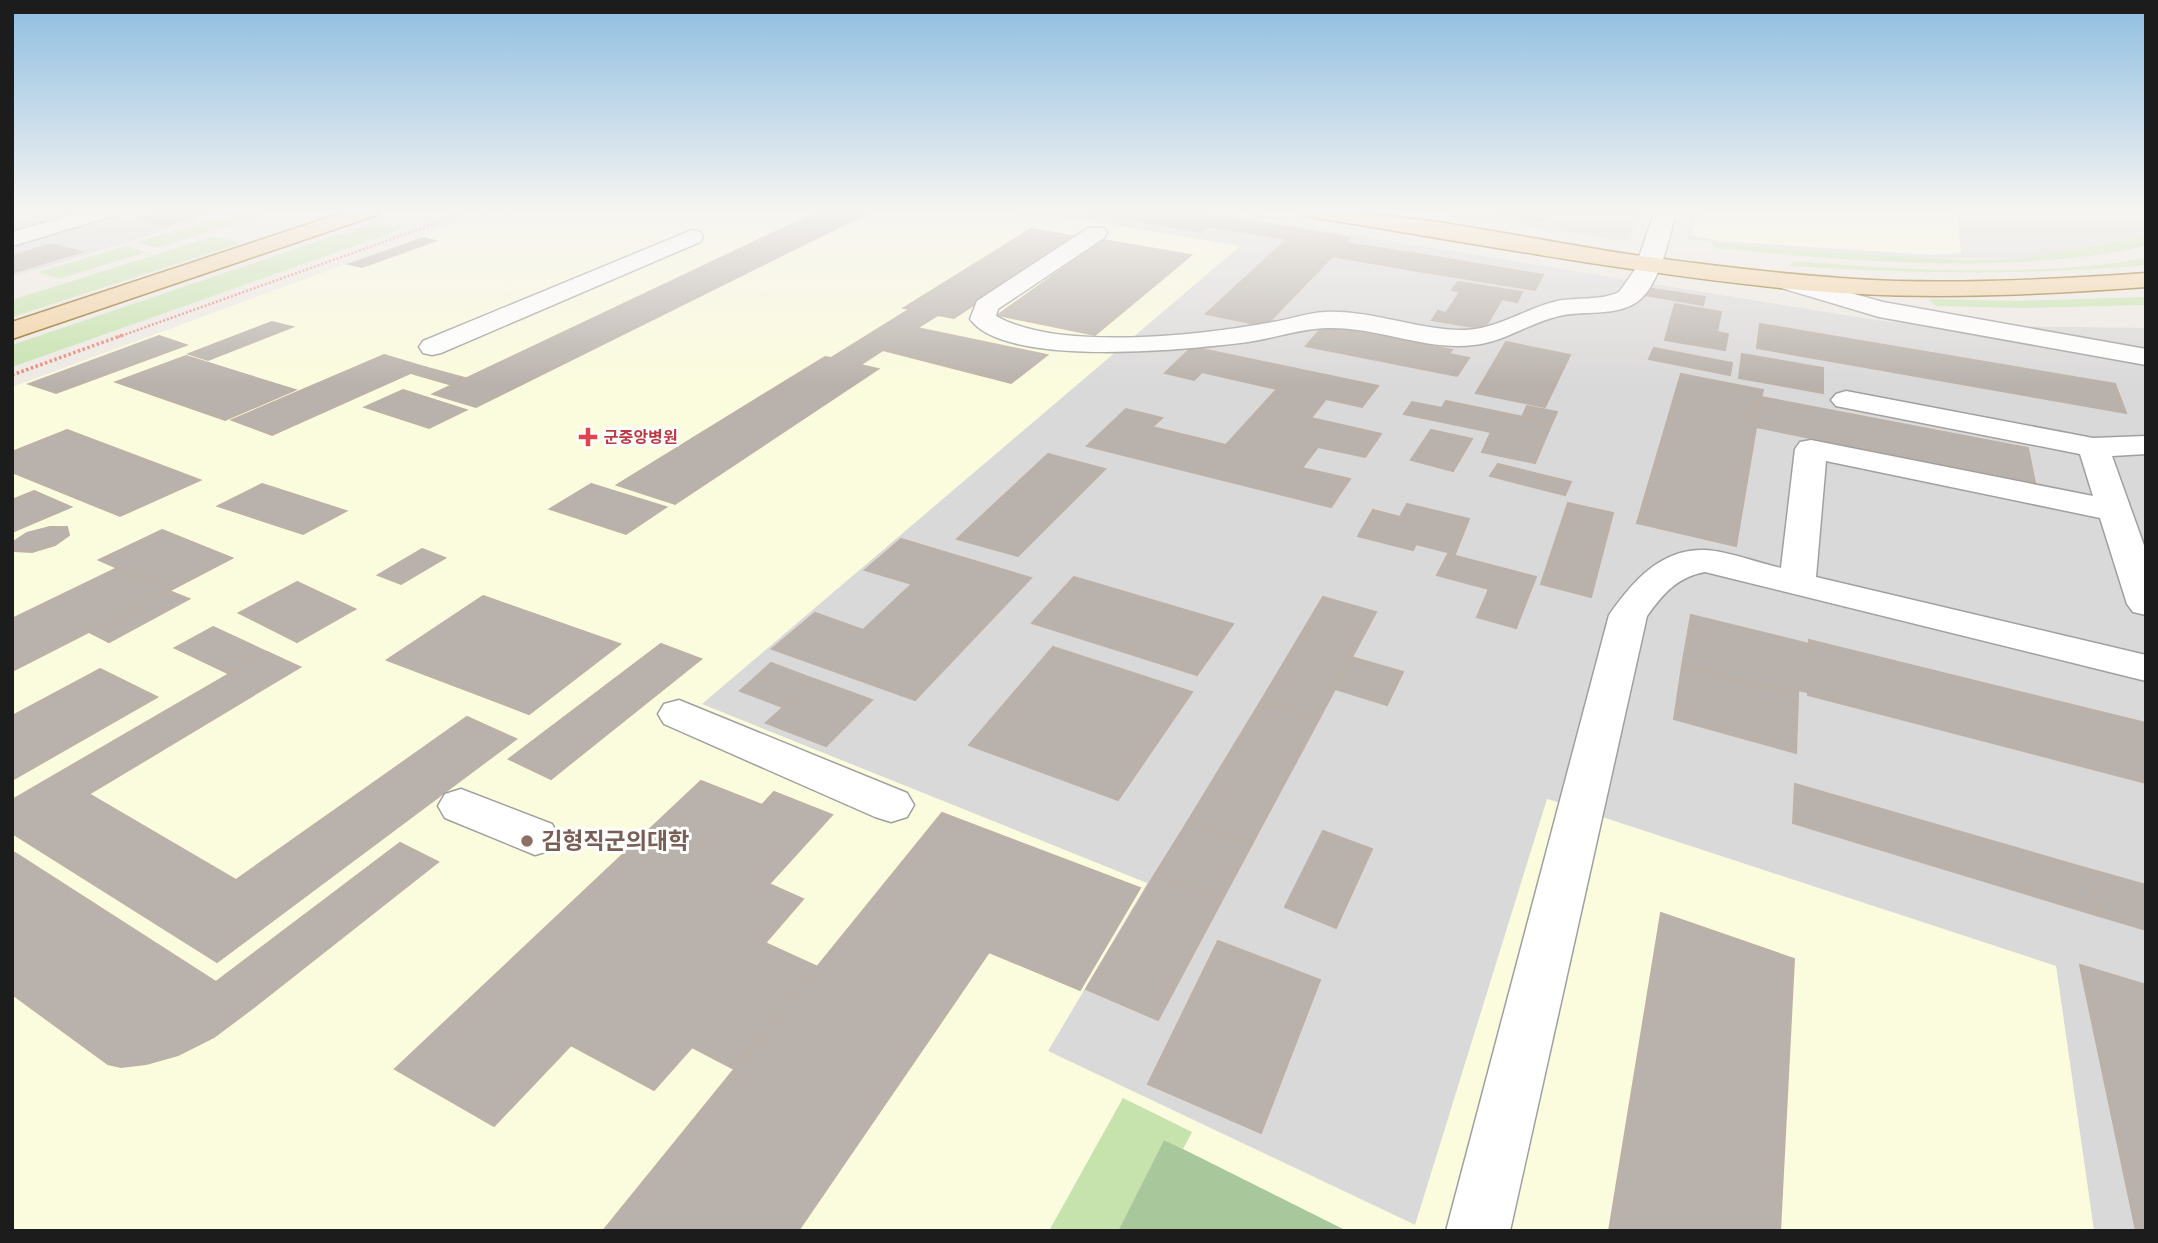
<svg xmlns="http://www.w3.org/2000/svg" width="2158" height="1243" font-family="'Roboto Condensed','Noto Sans KR',sans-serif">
<rect width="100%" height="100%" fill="#ede9e3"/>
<!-- residential -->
<g fill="#dad9d9">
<path d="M12,211h217l-217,66z"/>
<path d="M1031,211h174l664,108 50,6 227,3v903h-52l-38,-265 -508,-167 -132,426 -368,-174 99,-167 -446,-180 538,-457z"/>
<path d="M1424,211h218l-13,31z"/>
<path d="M1692,211h454v24l-125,24 -123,-2 -104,-7 -107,-11z"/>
</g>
<!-- education -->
<g fill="#fbfbdd">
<path d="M489,211h542l209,35 -538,458 445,179 -99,168 367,174 132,-426 509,167 38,265h-2082v-844z"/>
<path d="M1697,211h260l4,42 -29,2 -211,-14 -30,-6z"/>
</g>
<!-- grass -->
<g fill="#c6e2ad">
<path d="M239,211l27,3 -109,34 -20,-6z"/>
<path d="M375,222l30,6 -393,139v-22z"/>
<path d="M215,236l26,7 -229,74v-17z"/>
<path d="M2146,236v10c-138,30 -292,15 -432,2l-3,-6 83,8 173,10 55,-1z"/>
<path d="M125,246l21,6 -87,27 -20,-7z"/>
<path d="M2146,258v7l-8,1c-116,9 -232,8 -348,0l4,-5c112,9 241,17 352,-3z"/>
<path d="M2146,297v8l-119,3 -91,-2 -8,-7 89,2z"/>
<path d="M1123,1098l69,34 -9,17 -19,-9 -46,91h-69z"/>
</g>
<!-- forest -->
<path fill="#a8c89b" d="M1164,1140l19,9 164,82h-229z"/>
<!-- building -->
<g fill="#b9b2ac" stroke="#bdb1a7" stroke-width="2">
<path d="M162,211h52l-49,15 -29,-7z"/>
<path d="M820,211l49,1 -393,195 -43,-13z"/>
<path d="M1078,211h109l33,6 -19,15z"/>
<path d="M1492,211h61l-10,10 -52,-8z"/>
<path d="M1220,217l78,12 -10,10 -79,-13z"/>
<path d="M1031,229l45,8 -122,81 -16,-3 -21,13 130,27 -36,28 -128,-33 -23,15 18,4 -203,135 -58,-19 208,-128 6,1 79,-49 -6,-1z"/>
<path d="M1298,229l52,9 -85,88 -59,-12z"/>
<path d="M423,238l12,3 -73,26 -13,-3z"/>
<path d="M1103,240l88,15 -96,80 -97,-20z"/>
<path d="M1345,243l73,11 -12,15 -74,-13z"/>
<path d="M52,244l29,8 -69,21v-17z"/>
<path d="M1418,254l125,21 -8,15 -129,-21z"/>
<path d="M1458,282l64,10 -5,10 -15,-3 -18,30 -52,-9 6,-9 8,2 14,-21 -8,-2z"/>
<path d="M1647,288l58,9 -2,8 -58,-10z"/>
<path d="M1675,304l46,8 -4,20 11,2 -3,16 -60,-10z"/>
<path d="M272,322l20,5 -84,33 -19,-6z"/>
<path d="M1760,324l355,60 11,29 -369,-65z"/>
<path d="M1324,325l128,25 -3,4 20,4 -12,18 -151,-30z"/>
<path d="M159,336l27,9 -130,48 -27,-9z"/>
<path d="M1506,342l64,13 -25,52 -69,-14z"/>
<path d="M1192,347l186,39 -16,21 -36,-8 -15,19 70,16 -16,23 -47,-10 -16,21 48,11 -19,28 -244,-61 39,-37 36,9 -10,9 74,18 51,-56 -75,-17 -8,8 -29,-7z"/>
<path d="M1654,348l78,15 -2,12 -81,-16z"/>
<path d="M1742,354l81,14v25l-84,-15z"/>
<path d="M384,355l40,12 -152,68 -40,-15z"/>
<path d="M186,356l109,34 -70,30 -109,-38z"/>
<path d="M424,367l41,11 -13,7 -41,-12z"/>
<path d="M1681,374l82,16 -3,12 -6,-1 -2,12h2l-1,8 4,1 -21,124 -99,-23z"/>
<path d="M403,390l63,20 -37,18 -64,-21z"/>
<path d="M1761,397l267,51 7,35 -279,-56 1,-5 -4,-1 1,-8h-2l2,-12 6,1z"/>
<path d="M1446,401l106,22 -17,40 -53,-11 9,-20 -87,-18 8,-12 30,6z"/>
<path d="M1527,406l30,6 -5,11 -30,-6z"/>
<path d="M67,430l133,50 -80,36 -108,-44v-20z"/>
<path d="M1431,430l41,9 -19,32 -42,-11z"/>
<path d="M1048,454l57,15 -87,87 -61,-17z"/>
<path d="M1498,464l73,18 -6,13 -75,-19z"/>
<path d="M262,484l84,27 -43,23 -85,-28z"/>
<path d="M591,484l75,23 -40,27 -76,-25z"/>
<path d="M34,491l37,16 -59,25v-32z"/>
<path d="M1568,503l45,10 -22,84 -50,-13z"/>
<path d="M1407,504l62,15 -14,35 -39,-10 -3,6 -55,-14 15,-26 27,7z"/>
<path d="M50,527h17l2,8 -14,10 -23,7 -17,-1 -3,-8 15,-10z"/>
<path d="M162,530l70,28 -63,33 -70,-31z"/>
<path d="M901,539l130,39 -116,122 -143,-51 43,-36 48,17 49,-46 -47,-14z"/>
<path d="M422,549l23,9 -44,26 -23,-9z"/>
<path d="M1448,554l88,23 -20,51 -39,-11 12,-28 -52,-14z"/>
<path d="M117,568l52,23 -157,80v-52z"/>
<path d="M1074,577l159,47 -36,51 -165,-52z"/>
<path d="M297,582l58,27 -58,33 -58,-29z"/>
<path d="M169,591l20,8 -80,43 -20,-10z"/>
<path d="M483,596l137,48 -91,70 -142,-54z"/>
<path d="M1323,597l53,15 -57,107 -58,-18z"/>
<path d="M1691,615l118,29 -2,48 -9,-2v6l-116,-30z"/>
<path d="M213,627l54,25 -37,22 -55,-26z"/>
<path d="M1809,640l337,83v60l-338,-88z"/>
<path d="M661,644l40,15 -150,120 -42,-20z"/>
<path d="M1053,647l139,45 -74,108 -149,-55z"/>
<path d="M267,652l33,15 -211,127 147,86 231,-163 49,22 -299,223 -205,-129v-33z"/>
<path d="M1351,657l52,15 -16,33 -52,-16z"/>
<path d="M771,663l43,16 -31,28 -43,-16z"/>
<path d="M1682,666l116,30 -2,57 -122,-34z"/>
<path d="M100,669l57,28 -145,83v-64z"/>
<path d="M814,679l58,21 -46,46 -60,-23z"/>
<path d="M1261,701l58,18 -67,125 -64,-23z"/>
<path d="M701,781l61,24 12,-13 58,23 -63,69 34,15 -38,44 53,24 -84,102 -42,-22 -38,43 -83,-45 -77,81 -99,-57z"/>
<path d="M1795,784l294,85 10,47 -306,-93z"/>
<path d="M942,813l198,75 -60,102 -91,-38 -191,279h-195z"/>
<path d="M1188,821l64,23 -30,56 -67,-26z"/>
<path d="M1323,831l49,18 -36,79 -51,-21z"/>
<path d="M400,843l38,19 -184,145 -40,30 -36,18 -32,9 -25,3 -13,-3 -96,-70v-139l3,-2 201,129z"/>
<path d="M2089,869l57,16v45l-47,-14z"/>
<path d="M1155,874l67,26 -64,120 -72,-31z"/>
<path d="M1661,913l133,46 -14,272h-171z"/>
<path d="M1218,941l102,39 -59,153 -113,-49z"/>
<path d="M2080,965l66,20v246h-10z"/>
</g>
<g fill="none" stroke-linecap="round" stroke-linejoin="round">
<defs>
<g id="minor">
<path d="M85,211h34l-3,4 -104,31v-14z"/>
<path d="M1655,211h21c-6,26 -17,76 -39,91 -22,15 -54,8 -78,14 -30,7 -55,26 -85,29 -49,6 -98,-19 -148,-17 -26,1 -51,10 -78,14 -55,7 -243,27 -278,-23l7,-18 111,-73h16l3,5 -3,5 -106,71 -2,7c64,36 205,19 277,6 18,-3 34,-9 52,-10 48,-2 94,19 141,18 31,-1 61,-22 91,-29 20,-4 43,0 62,-9l15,-21z"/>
<path d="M692,230l8,2 3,5 -3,5 -259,111 -9,2 -9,-2 -4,-6 4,-6z"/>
<path d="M1783,274l100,28 263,47v16l-267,-48 -104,-31 -4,-5 4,-5z"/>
<path d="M1846,391l247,47 53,-2v18l-34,2 34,95v64l-13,-3 -6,-8 -27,-86 -274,-57 -10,116 330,78v26l-441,-109c-28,5 -42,22 -58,44l-137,615h-64l163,-616c23,-33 52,-67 96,-65 23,1 53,13 76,18l14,-119 5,-7 11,-2 282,56 -13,-42 -244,-48 -5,-6 5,-6z"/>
<path d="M679,700l228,93 7,12 -7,12 -16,5 -16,-5 -211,-93 -6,-10 6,-10z"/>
<path d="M461,789l91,35 7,13 -7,13 -17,5 -90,-37 -7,-12 7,-12z"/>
</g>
<g id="major">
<path d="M348,211h32l-3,4 -365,124v-17z"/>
<path d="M1301,211c116,0 232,30 347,46 82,11 165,21 248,24 83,2 167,-2 250,-8v14c-121,9 -244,14 -365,1 -157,-16 -314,-46 -470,-71l-7,-2z"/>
</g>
</defs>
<!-- minor casing -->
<use href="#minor" stroke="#a0a0a0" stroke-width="3"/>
<!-- major casing -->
<use href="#major" stroke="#86610e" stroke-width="3"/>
<!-- path-far1 -->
<g stroke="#ec8375" stroke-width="2.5" stroke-dasharray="2 2" stroke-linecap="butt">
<path d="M1229,211l53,9"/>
<path d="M118,337l352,-126"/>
</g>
<!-- path -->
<path stroke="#ec8375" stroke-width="3.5" stroke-dasharray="2.5 2.5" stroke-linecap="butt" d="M12,375l111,-40"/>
<!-- minor -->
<use href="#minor" fill="#fff" fill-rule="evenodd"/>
<!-- major -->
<use href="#major" fill="#f2d1a2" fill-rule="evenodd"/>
</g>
<!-- sky -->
<linearGradient id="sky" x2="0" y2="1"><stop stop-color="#8ebde1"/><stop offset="0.55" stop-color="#f7f5f2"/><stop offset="1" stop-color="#f7f5f2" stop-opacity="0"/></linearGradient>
<rect width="2158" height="385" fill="url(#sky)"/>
<!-- markers -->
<path fill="#e0444e" stroke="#fff" stroke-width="2.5" d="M584.5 426.5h7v7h7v7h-7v7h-7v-7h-7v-7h7z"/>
<circle fill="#8d6e63" stroke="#fff" stroke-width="2.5" cx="527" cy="841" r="7"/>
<g text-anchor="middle" stroke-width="6" stroke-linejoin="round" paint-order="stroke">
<!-- far-health labels -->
<g font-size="16" font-weight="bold" fill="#be3a42" stroke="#fff" text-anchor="start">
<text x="604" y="443">군중앙병원</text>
</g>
<!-- near-education labels -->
<g font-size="23" font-weight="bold" fill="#785e54" stroke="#fff" text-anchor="start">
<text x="541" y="849">김형직군의대학</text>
</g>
</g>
<!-- border -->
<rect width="2158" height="1243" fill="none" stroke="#1c1c1c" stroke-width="28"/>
</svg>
